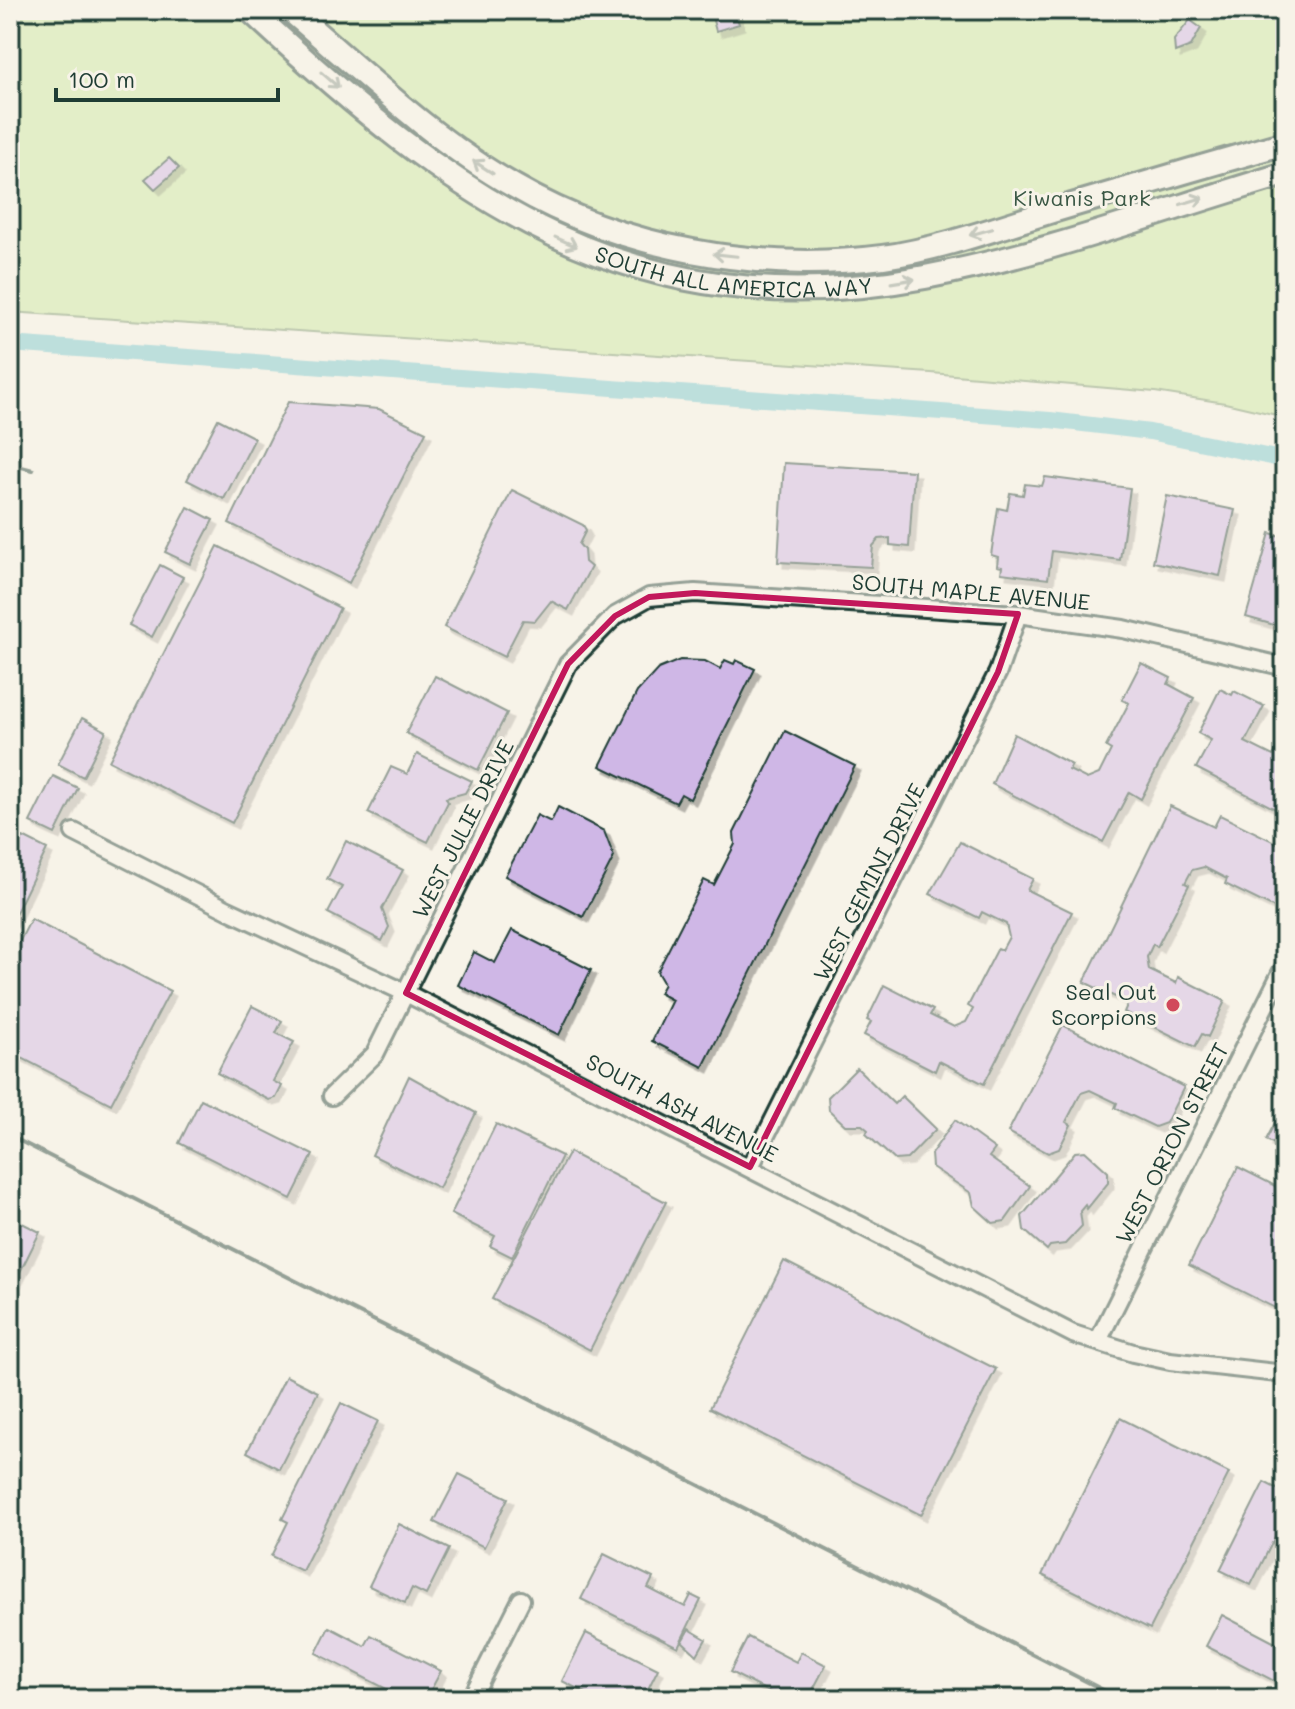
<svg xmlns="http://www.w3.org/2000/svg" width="1295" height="1709" font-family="Mali,sans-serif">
<defs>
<filter id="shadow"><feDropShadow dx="5.5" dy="5.5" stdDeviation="0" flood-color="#0004"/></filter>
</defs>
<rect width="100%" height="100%" fill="#f7f3e8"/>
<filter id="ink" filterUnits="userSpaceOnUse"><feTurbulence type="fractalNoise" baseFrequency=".0125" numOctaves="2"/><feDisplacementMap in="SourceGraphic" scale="16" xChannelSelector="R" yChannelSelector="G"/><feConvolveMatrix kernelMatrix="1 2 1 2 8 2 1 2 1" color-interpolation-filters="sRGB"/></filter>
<g filter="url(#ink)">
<!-- green -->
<path fill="#cae9a2" stroke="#74936b" stroke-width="2" d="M10,10h1275v407l-60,-14 -70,-11 -224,-19 -921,-61z"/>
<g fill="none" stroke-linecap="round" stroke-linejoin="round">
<!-- canal -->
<path stroke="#76c7cf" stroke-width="16" d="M10,344l1040,76 100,12 135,28"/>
</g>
<!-- building -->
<g fill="#cfb7e6" stroke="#1f3d34" stroke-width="2" filter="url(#shadow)">
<path d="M710,10h25l4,14 -23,7z"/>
<path d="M1190,20l11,8 -10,18 -16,6 -1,-12z"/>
<path d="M169,158l10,10 -24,21 -10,-10z"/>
<path d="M288,402l91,7 47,23 -77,151 -120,-60z"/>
<path d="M218,419l37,19 -31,61 -37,-19z"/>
<path d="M784,463l130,8 -5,76 -19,-2v-7l-11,1 -6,7 -2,21 -93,-5z"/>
<path d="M1045,477l85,11 -10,72 -68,-9 -4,28 -47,-6 1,-6 -5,-1 1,-9 -7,-2 7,-47 9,2 3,-17 13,2 2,-11 17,2z"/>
<path d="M512,490l71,35 3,5 -7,14 5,6 1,12 6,5 -23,43 -17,-9 -16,20 -12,-1 -19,37 -60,-30z"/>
<path d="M1167,496l68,14 -15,66 -67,-14z"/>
<path d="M188,507l25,13 -23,44 -25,-12z"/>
<path d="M1285,532v96l-39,-11 24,-84 14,4z"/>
<path d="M218,546l122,62 -108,215 -123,-62z"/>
<path d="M160,565l23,12 -31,60 -23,-12z"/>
<path d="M680,660l25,1 15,8 5,-9 9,4 2,-4 19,9 -65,130 -9,-5 -5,9 -76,-37 37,-74 21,-23z"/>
<path d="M1141,663l30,15 -3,6 26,14 -53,101 -12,-7 -26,50 -111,-58 22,-50 58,31 -3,5 18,9 12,-5 12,-24 -5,-3 23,-44 -7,-3z"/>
<path d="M435,676l72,37 -29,57 -72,-37z"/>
<path d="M1220,689l12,6 2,-4 30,15 -19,36 28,14 5,-9 7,4v63l-89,-46 15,-28 -13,-7z"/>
<path d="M82,718l24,13 -23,46 -25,-13z"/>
<path d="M785,731l70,35 -152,301 -51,-26 20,-41 -13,-7 5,-9 -7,-12 47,-92 10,5 21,-41 -1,-11z"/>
<path d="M417,754l55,27 -7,12 -19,5 2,4 -20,40 -60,-29 23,-46 16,7z"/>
<path d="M53,776l25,12 -23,46 -25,-12z"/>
<path d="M1170,806l44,21 6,-12 65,32v37l-11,24 -49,-24 2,-5 -23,-12 -12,3 -7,13 4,2 -32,62 -4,-3 -6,13 2,13 27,13 2,-6 47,24 -17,36 -6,-3 -7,13 -71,-35 4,-9 -44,-21z"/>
<path d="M558,807l46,24 10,26 -31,60 -78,-41 32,-61 14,7z"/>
<path d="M23,837l24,12 -36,74 -1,-59z"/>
<path d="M346,841l57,29 -21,39 7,18 -7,14 -54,-28 14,-26 -15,-8z"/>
<path d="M960,842l73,37 -6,11 45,22 -88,172 -45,-23 -4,10 -71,-36 7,-13 -4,-2 17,-35 49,25 -3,5 24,12 12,-5 7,-13 -5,-3 30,-58 4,2 7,-13 -3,-13 -24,-12 -3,6 -49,-24z"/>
<path d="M31,919l139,72 -59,113 -101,-52v-92z"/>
<path d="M512,930l79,40 -32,65 -101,-50 16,-33 21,11z"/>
<path d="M252,1006l30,15 -6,12 18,9 -21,39 9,5 -6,12 -7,2 -52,-27z"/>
<path d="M1063,1025l121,62 -18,36 -11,4 -40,-19 2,-5 -27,-13 -9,3 -15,29 5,3 -12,24 -11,4 -40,-21z"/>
<path d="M857,1068l37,36 8,-8 34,33 -29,30 -12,1 -29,-26 2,-4 -6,-5h-17l-16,-15 -1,-13z"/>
<path d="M409,1076l67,37 -37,75 -67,-33z"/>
<path d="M201,1099l112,56 -22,44 -112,-56z"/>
<path d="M1281,1111l4,3v35l-19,-9z"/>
<path d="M955,1120l40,29 -6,8 41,29 -25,35 -12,2 -19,-17 -3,-13 -39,-26 -1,-13z"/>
<path d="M496,1124l66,32 -50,101 -22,-11 5,-10 -44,-22z"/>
<path d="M1085,1151l23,21v11l-21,26 -2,-4 -5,6 2,15 -17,18 -15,2 -3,4 -23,-20 -2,-14 53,-64z"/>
<path d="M569,1152l97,50 -76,148 -98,-51z"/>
<path d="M1238,1167l47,24v122l-96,-48z"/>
<path d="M10,1217l30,15 -30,60z"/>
<path d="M784,1261l212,108 -75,146 -211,-107z"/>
<path d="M286,1376l32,16 -39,77 -32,-17z"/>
<path d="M341,1403l37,18 -76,150 -31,-15 17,-34 -6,-3z"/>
<path d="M1120,1418l109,55 -79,156 -108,-54z"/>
<path d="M459,1474l49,24 -24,49 -50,-25z"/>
<path d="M1264,1482l21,11v24l-34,68 -31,-15z"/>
<path d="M399,1524l50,25 -23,46 -14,-7 -7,15 -36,-17z"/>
<path d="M604,1554l49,24 -5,10 37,19 6,-12 10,5 -23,47 -97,-48z"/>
<path d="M1222,1615l59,31 4,-5 -1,36 -10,4 -68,-35z"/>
<path d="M329,1627l36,19 6,-11 70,36 -15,28h-20l-90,-46z"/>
<path d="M689,1629l17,10 -9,16 -15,-14z"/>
<path d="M586,1633l72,36 -15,30h-45l-36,-18z"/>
<path d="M748,1637l48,25 5,-10 25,13 -18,34h-25l-53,-27z"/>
</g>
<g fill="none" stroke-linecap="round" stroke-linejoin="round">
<defs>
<g id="street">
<path d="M74,832l154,78 178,83 667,341 60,19 37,8 115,13"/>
<path d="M332,1096l43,-42 193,-390 47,-48 34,-19 46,-4 323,21 105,15 162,38"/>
<path d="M750,1167l248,-495 20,-58"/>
<path d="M1098,1341l187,-376"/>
<path d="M471,1699l50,-99"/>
</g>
<g id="secondary">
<path id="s1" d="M250,10c203,189 383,322 675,267 122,-23 241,-68 360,-103"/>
<path d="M290,10c72,61 142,130 224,176 108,63 245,87 369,71 57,-8 114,-29 169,-46 78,-23 155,-46 233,-68"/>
</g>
</defs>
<!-- street casing -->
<use href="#street" stroke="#1f3d34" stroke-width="22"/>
<!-- secondary casing -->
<use href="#secondary" stroke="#1f3d34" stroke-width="28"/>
<!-- street -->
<use href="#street" stroke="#f7f3e8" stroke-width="16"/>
<!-- secondary -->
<use href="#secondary" stroke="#f7f3e8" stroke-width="22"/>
<!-- rail -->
<g stroke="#1f3d34" stroke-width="4">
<path d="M10,464l23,6"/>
<path d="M10,1136l1111,563"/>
</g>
</g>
<!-- one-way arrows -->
<defs><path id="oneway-shaft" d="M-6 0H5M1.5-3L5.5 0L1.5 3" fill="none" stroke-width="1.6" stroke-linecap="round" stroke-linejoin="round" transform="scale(2)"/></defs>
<g stroke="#8b988e">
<use href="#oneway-shaft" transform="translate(330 80) rotate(41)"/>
<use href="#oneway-shaft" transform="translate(483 167) rotate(-147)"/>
<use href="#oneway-shaft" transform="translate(1192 201) rotate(-17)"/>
<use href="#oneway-shaft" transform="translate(981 232) rotate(164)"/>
<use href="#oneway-shaft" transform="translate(566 242) rotate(24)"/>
<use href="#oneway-shaft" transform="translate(725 255) rotate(-174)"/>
<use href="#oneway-shaft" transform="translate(903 281) rotate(-9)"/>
</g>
</g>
<!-- marked area -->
<path d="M0 0H1295V1709H0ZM695,593l323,21 -20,58 -248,495 -344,-174 162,-329 47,-48 34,-19z" fill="#f7f3e8" fill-opacity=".55" fill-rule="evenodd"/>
<path fill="none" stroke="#c2185b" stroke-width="6" stroke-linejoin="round" d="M695,593l323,21 -20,58 -248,495 -344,-174 162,-329 47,-48 34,-19z"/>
<!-- markers -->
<circle fill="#d1495b" stroke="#f7f3e8" stroke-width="3" cx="1173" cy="1005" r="8"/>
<g text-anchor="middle" stroke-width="6" stroke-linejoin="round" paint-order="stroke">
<!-- park labels -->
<g font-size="22" fill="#395744" stroke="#f7f3e8">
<text x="1082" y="206">Kiwanis Park</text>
</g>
<!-- street labels -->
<g font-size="22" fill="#1f3d34" stroke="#f7f3e8">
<text dy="8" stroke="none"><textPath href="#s1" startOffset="566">SOUTH ALL AMERICA WAY</textPath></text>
<text transform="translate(971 592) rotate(5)" y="8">SOUTH MAPLE AVENUE</text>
<text transform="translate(463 829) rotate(-63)" y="8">WEST JULIE DRIVE</text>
<text transform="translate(869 882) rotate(-63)" y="8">WEST GEMINI DRIVE</text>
<text transform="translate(682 1108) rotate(27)" y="8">SOUTH ASH AVENUE</text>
<text transform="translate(1172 1143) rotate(-63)" y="8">WEST ORION STREET</text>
</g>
<!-- poi labels -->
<g font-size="22" fill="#1f3d34" stroke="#f7f3e8" text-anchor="end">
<text x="1157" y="1000">Seal Out<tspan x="1157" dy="25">Scorpions</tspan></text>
</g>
</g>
<!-- margin -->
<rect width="1295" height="1709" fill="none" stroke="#f7f3e8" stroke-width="40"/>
<rect x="20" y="20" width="1255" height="1669" fill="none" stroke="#1f3d34" stroke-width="3" filter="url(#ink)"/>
<!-- scale -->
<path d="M56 88v12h222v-12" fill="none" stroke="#1f3d34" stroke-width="4"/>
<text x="68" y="88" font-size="24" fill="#1f3d34" stroke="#f7f3e8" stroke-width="6" paint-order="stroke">100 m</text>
</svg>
